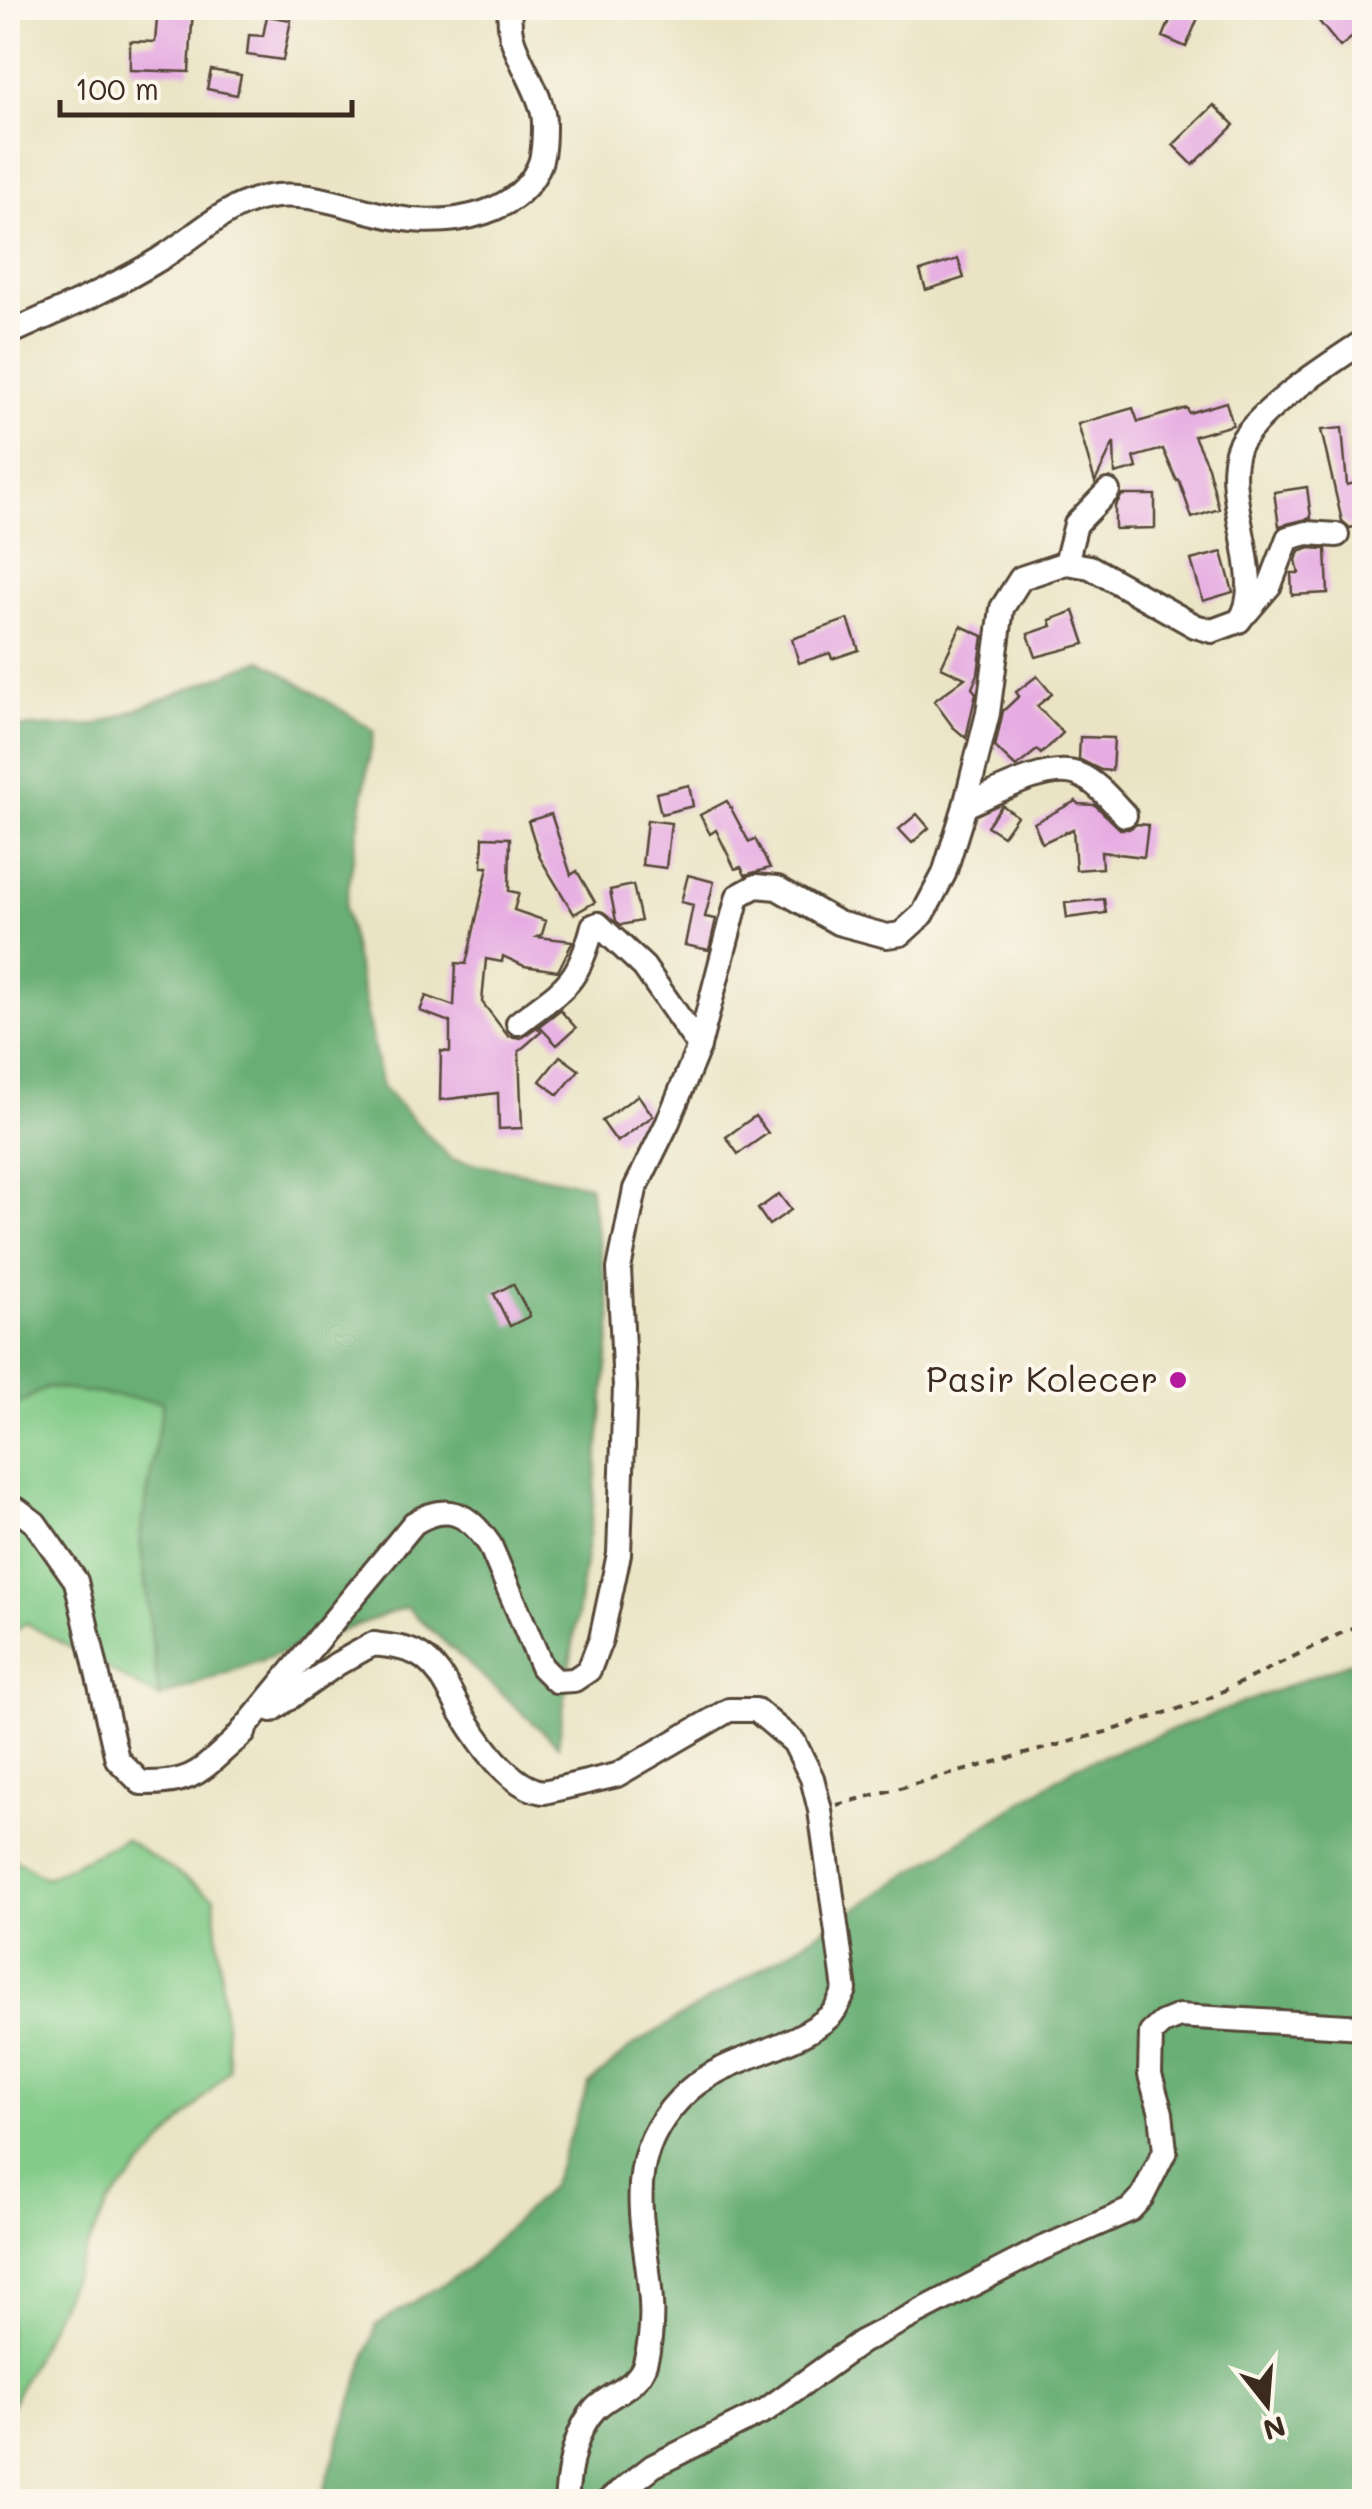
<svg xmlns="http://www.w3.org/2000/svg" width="1372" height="2509" font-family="Mali,sans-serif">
<rect width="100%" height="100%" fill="#fbf7ec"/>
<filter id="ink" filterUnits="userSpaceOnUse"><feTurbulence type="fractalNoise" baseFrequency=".01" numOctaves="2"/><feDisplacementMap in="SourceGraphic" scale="20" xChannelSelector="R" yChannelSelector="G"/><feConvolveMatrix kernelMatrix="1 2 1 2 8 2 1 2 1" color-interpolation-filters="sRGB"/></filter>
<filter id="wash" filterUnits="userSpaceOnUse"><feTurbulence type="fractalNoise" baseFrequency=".0048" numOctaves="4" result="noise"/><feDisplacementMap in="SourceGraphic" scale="40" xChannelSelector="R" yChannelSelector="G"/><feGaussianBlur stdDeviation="2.25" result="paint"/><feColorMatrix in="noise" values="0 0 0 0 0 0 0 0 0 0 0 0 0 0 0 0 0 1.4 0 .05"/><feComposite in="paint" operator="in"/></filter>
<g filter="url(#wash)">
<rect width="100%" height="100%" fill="#eae4c4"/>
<!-- green -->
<g fill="#82cb88" stroke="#5e7a53" stroke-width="2.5">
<path d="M47,1387l116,15 -23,136 19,160 -133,-75 -18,13v-226z"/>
<path d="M125,1839l89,58 15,172 -121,136 -100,207v-557l38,23z"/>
</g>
<!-- forest -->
<g fill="#69af74" stroke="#526c49" stroke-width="2.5">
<path d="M262,660l112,70 -29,178 37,179 69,72 138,26 23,133 -20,197 -34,230 -152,-138 -247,91 -19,-160 23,-136 -116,-15 -39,23v-682l89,-3z"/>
<path d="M1364,1657v844l-1044,1 56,-177 91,-56 84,-83 38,-102 45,-39 156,-94 287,-185z"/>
</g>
<g id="blocks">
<!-- building -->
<g fill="#e6ace2">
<path d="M158,8h35l-4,64 -59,-2v-29l25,1z"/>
<path d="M1175,8h27l-16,39 -23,-10z"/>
<path d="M1335,8h19l10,14v6l-24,19 -22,-27z"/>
<path d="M267,16l24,4 -8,40 -36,-5 2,-20 14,1z"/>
<path d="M211,70l30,5 -4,20 -30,-6z"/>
<path d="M1214,105l20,20 -41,40 -20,-20z"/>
<path d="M958,259l6,19 -38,12 -6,-19z"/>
<path d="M1226,402l7,23 -39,11 14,31 11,42 -27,9 -13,-38 -2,1 -14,-32 -29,8 3,11 -22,6 -1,-32 -19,40 -17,-58 55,-16 5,14 49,-14 2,5z"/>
<path d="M1342,428l5,57 16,-4 1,8v35l-14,4 -8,-7 -21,-91z"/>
<path d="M1307,487l4,31 -32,8 -5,-34z"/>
<path d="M1122,495h33v33l-40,1v-23z"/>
<path d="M1308,548l18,1 2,44 -36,2 -1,-22h8l-3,-13 3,-9z"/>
<path d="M1222,552l11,40 -30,9 -12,-41z"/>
<path d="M1074,611l11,33 -49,13 -8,-23 24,-8 -2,-6z"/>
<path d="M848,619l11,31 -27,9 -2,-6 -31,10 -7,-24z"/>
<path d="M961,626l22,10 -5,38 -6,14 4,5 -10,45 -13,-11 -19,-26 31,-23 -24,-11z"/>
<path d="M1037,676l15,18 -15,12 26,27 -22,21 -4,-4 -21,17 -21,-20 8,-36 16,-15 -3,-4z"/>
<path d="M1080,737l34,1 -2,33 -11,-1 -22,-11z"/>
<path d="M689,785l4,21 -32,8 -5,-21z"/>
<path d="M727,801l22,41 6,-3 15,29 -25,7 -4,-8 -6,2 -19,-39 -6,4 -10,-19z"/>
<path d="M1076,801l2,3 17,1 25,24h9l8,-5 11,1 -4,32 -43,-5 1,16 -26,2 -3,-41 -31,14 -8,-20z"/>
<path d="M1002,805l15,11 -14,20 -16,-10z"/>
<path d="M551,814l20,61 6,-4 18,31 -21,12 -34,-56 -12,-37z"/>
<path d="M917,814l12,14 -17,15 -13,-14z"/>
<path d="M647,820l24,3 -5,45 -24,-3z"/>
<path d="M483,837l27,1 -1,53 10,2 -5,17 32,11 -4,13 -5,3 36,4 -15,30 -34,-5 -21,-10 -1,6 -16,-3 -4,43 26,34 13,2 16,-11 4,5 -22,19 3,77 -23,1 -1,-36 -58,7 1,-49 9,1v-30l-30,-11 6,-15 28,10 2,-43 10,1 22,-97h-6z"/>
<path d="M688,875l26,7 -9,35 11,2 -7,31 -24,-5 8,-40 -12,-3z"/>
<path d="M633,885l8,36 -20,4 -5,-4 -6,-31z"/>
<path d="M1104,899l2,14 -39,5 -2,-15z"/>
<path d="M560,1010l16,18 -19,17 -18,-19z"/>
<path d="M560,1056l19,14 -21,25 -18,-14z"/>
<path d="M638,1095l15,21 -36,26 -15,-21z"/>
<path d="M755,1116l13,17 -30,21 -12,-17z"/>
<path d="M779,1194l12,16 -22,15 -11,-16z"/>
<path d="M513,1284l17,32 -20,10 -16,-32z"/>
</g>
</g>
</g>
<g filter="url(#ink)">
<use href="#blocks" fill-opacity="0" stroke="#554637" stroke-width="2.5"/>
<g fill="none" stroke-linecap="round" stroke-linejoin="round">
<defs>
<g id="minor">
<path d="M8,334c50,-23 103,-45 150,-74 40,-24 70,-60 119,-64 46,-4 91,20 135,24 45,4 106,-7 126,-52 6,-11 6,-32 6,-45 0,-25 -25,-60 -32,-85 -3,-10 -2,-21 -3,-30"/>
<path d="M1066,563l10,-39 32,-33"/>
<path d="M1247,612l23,-27 18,-47 19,-5 30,2"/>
<path d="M965,806c28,-12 83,-43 112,-32 19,7 34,26 48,41"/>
<path d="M518,1023c47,-36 59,-37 75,-97l5,-2 46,43 55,79"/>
<path d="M8,1507l10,3 17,13 41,58 41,178 24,24c60,1 60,-16 103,-50"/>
<path d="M272,1710l65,-46 36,-20c15,2 33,3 46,11 22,13 30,36 42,57 17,28 48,76 83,80l73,-17 112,-65h27l38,32 18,36 8,32 25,180c-4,8 -8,20 -15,26 -39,35 -101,39 -141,74 -95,86 -16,177 -44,273 -7,24 -34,30 -50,46 -21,22 -27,64 -29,93"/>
<path d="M235,1740l179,-217c34,-21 55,-9 76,22l52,122 14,14 18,-1 15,-10 12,-31 18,-85 6,-167 -6,-118 16,-80 33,-67 31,-76 39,-150 18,-10 21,2 61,35 49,13 14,-2 22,-20 21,-40 21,-68 23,-93 14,-105 19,-30 45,-15 24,4 105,59 17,5 27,-10c32,-40 -26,-139 4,-182 25,-36 84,-73 121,-98"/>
<path d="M607,2502l46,-36 113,-56 95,-68 180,-93 89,-39 12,-13 23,-46 -4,-38 -11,-38 1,-42 11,-10 17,-7 185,11"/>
</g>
</defs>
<!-- minor casing -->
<use href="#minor" stroke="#554637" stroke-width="28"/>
<!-- path -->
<path stroke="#554637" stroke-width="4" stroke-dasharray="8 8" stroke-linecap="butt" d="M837,1805l276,-75 92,-30 159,-78"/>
<!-- minor -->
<use href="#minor" stroke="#fff" stroke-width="22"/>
</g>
</g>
<!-- markers -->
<circle fill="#b5179e" stroke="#fbf7ec" stroke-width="4" cx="1178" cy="1380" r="10"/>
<g text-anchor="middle" stroke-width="8" stroke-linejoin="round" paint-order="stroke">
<!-- poi labels -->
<g font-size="35" fill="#3b2a1e" stroke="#fbf7ec" text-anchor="end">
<text x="1158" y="1392">Pasir Kolecer</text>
</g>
</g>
<!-- margin -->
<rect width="1372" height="2509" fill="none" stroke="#fbf7ec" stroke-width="40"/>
<!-- north arrow -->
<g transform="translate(1267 2404) rotate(163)" stroke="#fbf7ec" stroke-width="8" paint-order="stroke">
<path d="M0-8L18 38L0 25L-18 38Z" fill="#3b2a1e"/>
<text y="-15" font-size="28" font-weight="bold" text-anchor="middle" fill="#3b2a1e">N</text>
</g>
<!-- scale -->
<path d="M60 100v15h292v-15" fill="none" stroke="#3b2a1e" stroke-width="5"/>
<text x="75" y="100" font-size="30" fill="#3b2a1e" stroke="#fbf7ec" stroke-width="8" paint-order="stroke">100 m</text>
</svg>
